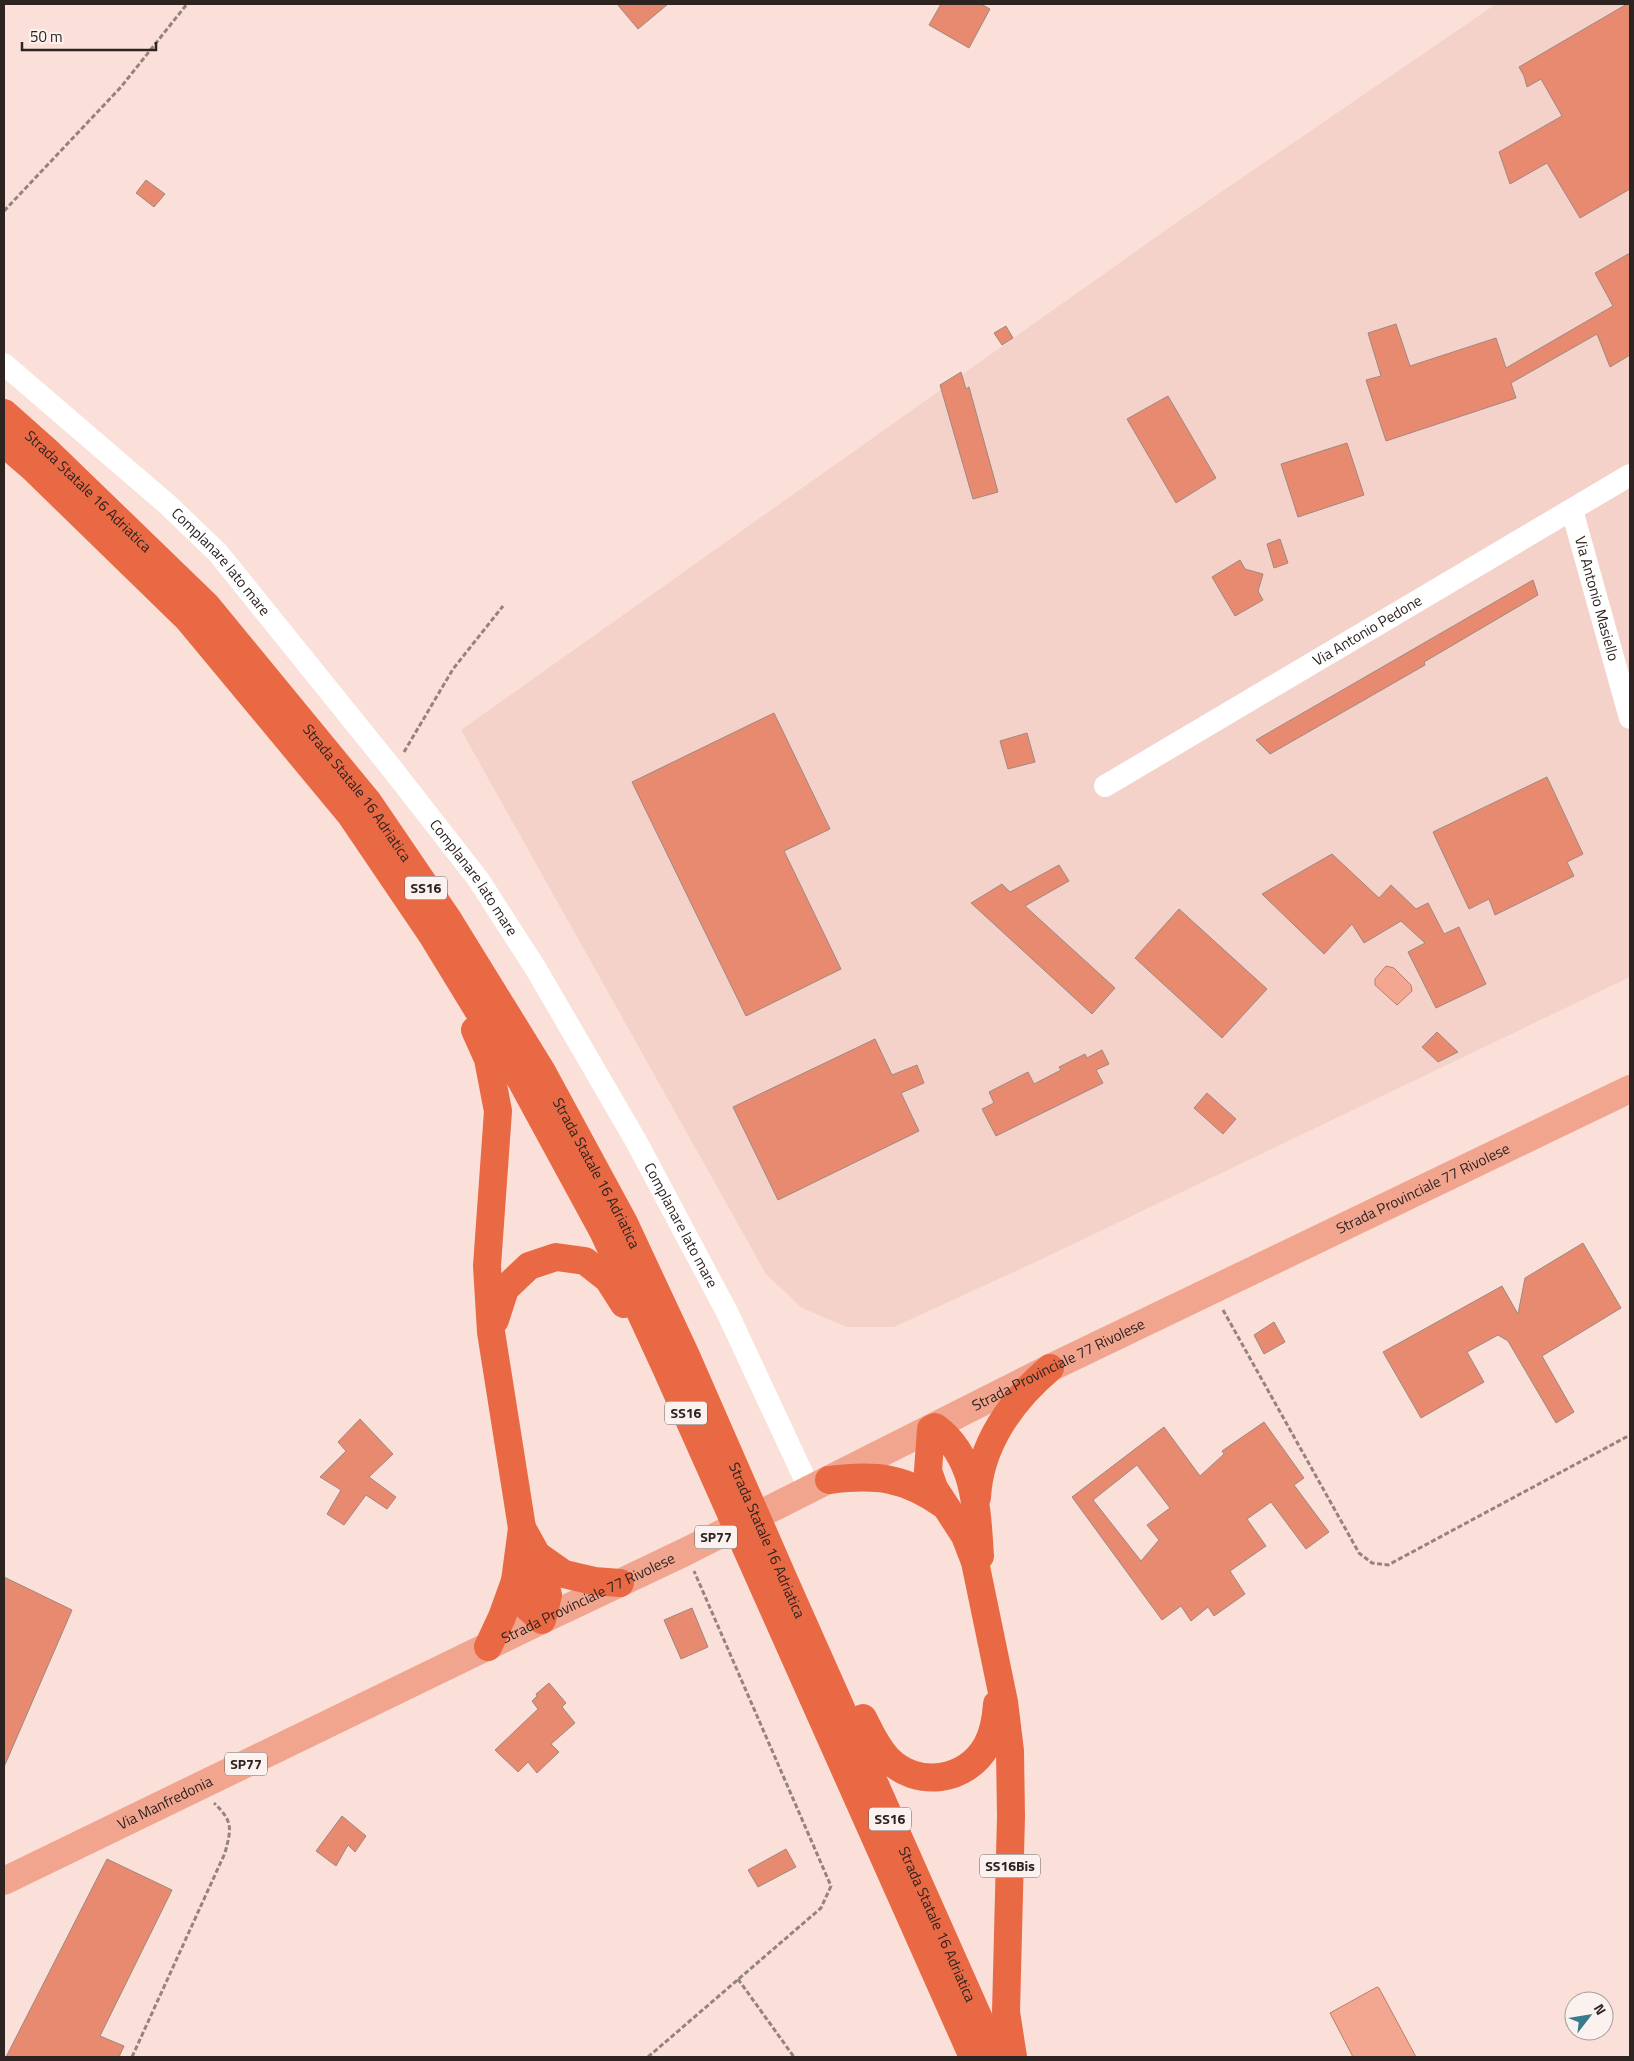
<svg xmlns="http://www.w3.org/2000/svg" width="1634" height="2061" font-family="'Titillium Web',sans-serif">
<rect width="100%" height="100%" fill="#fae0d8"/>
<!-- built -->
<path fill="#f4d2c9" d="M1496,4h134v973l-588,282 -148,68h-47l-45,-19 -36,-34 -305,-544 712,-505z"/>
<!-- water -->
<g fill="#f4a790" stroke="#b87f6e">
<path d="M1386,966l8,2 17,17 1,6 -15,14 -22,-20v-6z"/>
<path d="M1377,1987l2,1 37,69h-63l-23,-44z"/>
</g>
<!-- building -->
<g fill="#e88a6f" stroke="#9f8881" fill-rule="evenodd">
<path d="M617,4h51l-30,25z"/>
<path d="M941,4h40l9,5 -21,39 -40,-23z"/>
<path d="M1627,4h3v185l-50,29 -33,-55 -37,21 -11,-32 63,-36 -21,-37 -14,8 -3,-11 -5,-9z"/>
<path d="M146,180l19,14 -11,13 -18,-14z"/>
<path d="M1630,253v102l-20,12 -13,-33 -86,49 5,15 -130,43 -20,-61 15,-4 -13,-43 28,-9 14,42 86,-28 10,30 107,-62 -18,-33z"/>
<path d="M1006,326l7,12 -11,7 -8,-12z"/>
<path d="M961,372l5,17 3,-2 29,105 -25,7 -33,-114z"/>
<path d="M1168,396l48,82 -40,25 -49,-84z"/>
<path d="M1347,443l17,52 -66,22 -17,-53z"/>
<path d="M1280,539l8,24 -14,5 -7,-24z"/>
<path d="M1240,560l5,9 18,5 -5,17 5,9 -28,16 -23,-39z"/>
<path d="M1533,580l5,15 -114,67 1,3 -155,89 -14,-14z"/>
<path d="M774,713l56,116 -46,22 57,118 -95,47 -114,-234z"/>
<path d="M1027,733l8,29 -27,7 -8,-28z"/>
<path d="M1547,777l36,77 -16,8 7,14 -79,39 -6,-16 -20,10 -36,-77z"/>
<path d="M1332,854l47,44 12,-13 25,24 12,-6 16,31 15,-7 27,57 -50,24 -28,-56 17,-9 -24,-22 -37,22 -12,-19 -28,30 -62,-60z"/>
<path d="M1059,865l10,16 -44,25 90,82 -23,26 -121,-111 31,-19 8,8z"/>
<path d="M1179,909l88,80 -45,49 -87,-80z"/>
<path d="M1437,1032l21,20 -20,10 -16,-15z"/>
<path d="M875,1039l17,36 25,-10 7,18 -23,10 18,38 -141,69 -45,-93z"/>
<path d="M1102,1050l7,14 -13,6 7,13 -107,53 -14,-27 12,-6 -5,-11 39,-20 6,12 27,-14 -2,-3 26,-13 2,4z"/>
<path d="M1207,1093l29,26 -13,15 -29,-26z"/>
<path d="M1583,1243l38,65 -79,48 32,56 -18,11 -48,-82 -10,-6 -31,17 17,30 -63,36 -38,-66 119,-66 16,28 7,-36z"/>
<path d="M1274,1322l11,20 -21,12 -10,-19z"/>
<path d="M360,1419l33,35 -24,23 27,20 -9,12 -21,-14 -22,30 -17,-11 14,-24 -21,-13 26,-26 -8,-9z"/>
<path d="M1264,1422l40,56 -10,7 35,47 -23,17 -35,-47 -24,17 19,27 -36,25 15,23 -31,22 -6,-9 -17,14 -10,-15 -19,14 -90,-123 92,-70 36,49 24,-22 -2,-3zM1137,1465l33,43 -23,17 12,15 -18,21 -48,-61z"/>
<path d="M4,1577l68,33 -68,157z"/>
<path d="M692,1608l16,39 -27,12 -17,-39z"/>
<path d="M549,1683l17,20 -4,4 13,16 -24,21 8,8 -22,21 -9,-11 -10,10 -23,-22 43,-41 -6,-8 5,-5 -1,-2z"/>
<path d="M342,1816l24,20 -11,16 -7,-7 -12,21 -20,-15z"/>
<path d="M786,1849l10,18 -38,20 -10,-17z"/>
<path d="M107,1859l65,31 -72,146 24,10 -5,11h-113z"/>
</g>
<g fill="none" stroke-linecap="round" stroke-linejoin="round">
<!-- path -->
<g stroke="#95837e" stroke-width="3" stroke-dasharray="5 2.5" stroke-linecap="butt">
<path d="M4,211l117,-124 66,-83"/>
<path d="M404,752l49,-83 50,-63"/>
<path d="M1223,1310l136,243 13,10 16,2 242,-130"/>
<path d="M738,1979l56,78"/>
<path d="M132,2057l93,-204c6,-24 9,-31 -11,-50"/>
<path d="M648,2057l173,-149 10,-22 -137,-315"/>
</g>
<!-- minor -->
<g stroke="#fff" stroke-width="22">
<path id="s1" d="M4,364l163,140 51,49 175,217 85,109 58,90 100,172 91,171 83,178"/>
<path id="s2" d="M1572,510l58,208"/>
<path id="s3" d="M1105,786l525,-311"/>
</g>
<!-- major -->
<path stroke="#f1a58f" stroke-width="28" id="s4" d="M4,1881l538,-261 143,-68 365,-184 580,-279"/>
<!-- highway -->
<g stroke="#e86944" stroke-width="28">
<path id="s5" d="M4,413l45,40 157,152 162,197 81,119 92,149 83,153 63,135 97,222 212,477"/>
<path d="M4,443l30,26 154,150 162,195 82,121 90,147 81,149 63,137 307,689"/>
<path d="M475,1030l13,29 10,52 -11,155 4,66 31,196 -7,53 -13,36 -14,30"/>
<path d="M495,1320l10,-31 24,-23 27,-9 29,4 23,18 16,25"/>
<path d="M935,1427c41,29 42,84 45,129"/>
<path d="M931,1429l-3,42 6,17 31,48 10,26 29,140 6,49 1,65 -5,196 7,45"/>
<path d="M829,1480c47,-6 75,-3 115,25"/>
<path d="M977,1497c3,-52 34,-96 73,-129"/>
<path d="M537,1555l27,19 30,7 26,2"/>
<path d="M515,1581l8,22 19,17 6,-25 -11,-40 -15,-27"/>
<path d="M863,1718c7,14 13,28 24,40 29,31 80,24 100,-13 7,-13 9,-27 10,-41"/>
</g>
</g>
<g text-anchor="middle" stroke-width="4" stroke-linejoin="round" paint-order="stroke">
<!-- shield labels -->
<g fill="#fbf1ee" stroke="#6b615e" stroke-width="1">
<rect x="405" y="876.5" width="42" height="23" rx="4"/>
<rect x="665" y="1401.5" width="42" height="23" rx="4"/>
<rect x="695" y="1525.5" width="42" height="23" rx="4"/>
<rect x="225" y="1752.5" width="42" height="23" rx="4"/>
<rect x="869" y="1807.5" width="42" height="23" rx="4"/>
<rect x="980" y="1854.5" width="60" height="23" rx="4"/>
</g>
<g font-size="14" font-weight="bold" fill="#2d2320">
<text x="426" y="893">SS16</text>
<text x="686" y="1418">SS16</text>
<text x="716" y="1542">SP77</text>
<text x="246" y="1769">SP77</text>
<text x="890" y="1824">SS16</text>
<text x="1010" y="1871">SS16Bis</text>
</g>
<!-- street labels -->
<g font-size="15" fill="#2d2320" stroke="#fbf1ee">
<text dy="5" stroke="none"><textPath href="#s5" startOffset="115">Strada Statale 16 Adriatica</textPath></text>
<text dy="5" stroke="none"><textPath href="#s1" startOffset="294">Complanare lato mare</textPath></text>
<text dy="5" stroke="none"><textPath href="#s2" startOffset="92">Via Antonio Masiello</textPath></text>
<text dy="5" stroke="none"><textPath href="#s3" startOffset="305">Via Antonio Pedone</textPath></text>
<text dy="5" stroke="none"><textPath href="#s5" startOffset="520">Strada Statale 16 Adriatica</textPath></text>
<text dy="5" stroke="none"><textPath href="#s1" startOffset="699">Complanare lato mare</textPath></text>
<text dy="5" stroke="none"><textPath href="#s5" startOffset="970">Strada Statale 16 Adriatica</textPath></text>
<text dy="5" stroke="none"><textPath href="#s4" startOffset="1579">Strada Provinciale 77 Rivolese</textPath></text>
<text dy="5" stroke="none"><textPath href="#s1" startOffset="1104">Complanare lato mare</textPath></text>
<text dy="5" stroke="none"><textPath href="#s4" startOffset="1174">Strada Provinciale 77 Rivolese</textPath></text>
<text dy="5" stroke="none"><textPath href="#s5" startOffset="1375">Strada Statale 16 Adriatica</textPath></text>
<text dy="5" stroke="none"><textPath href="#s4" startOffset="649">Strada Provinciale 77 Rivolese</textPath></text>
<text dy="5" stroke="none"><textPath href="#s4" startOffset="179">Via Manfredonia</textPath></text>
<text dy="5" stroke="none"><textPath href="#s5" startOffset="1795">Strada Statale 16 Adriatica</textPath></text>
</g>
</g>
<!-- border -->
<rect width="1634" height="2061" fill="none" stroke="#2d2320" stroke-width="10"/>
<!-- north arrow -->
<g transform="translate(1589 2016) rotate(59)"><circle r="24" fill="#fbf1ee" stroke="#a99f9c"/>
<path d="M0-4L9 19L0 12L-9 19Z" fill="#387b8c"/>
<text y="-8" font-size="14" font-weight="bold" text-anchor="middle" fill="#2d2320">N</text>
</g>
<!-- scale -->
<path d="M22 42v8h134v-8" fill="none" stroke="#2d2320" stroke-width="2.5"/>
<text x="30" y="42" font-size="15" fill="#2d2320" stroke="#fbf1ee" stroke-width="4" paint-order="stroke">50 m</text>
</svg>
